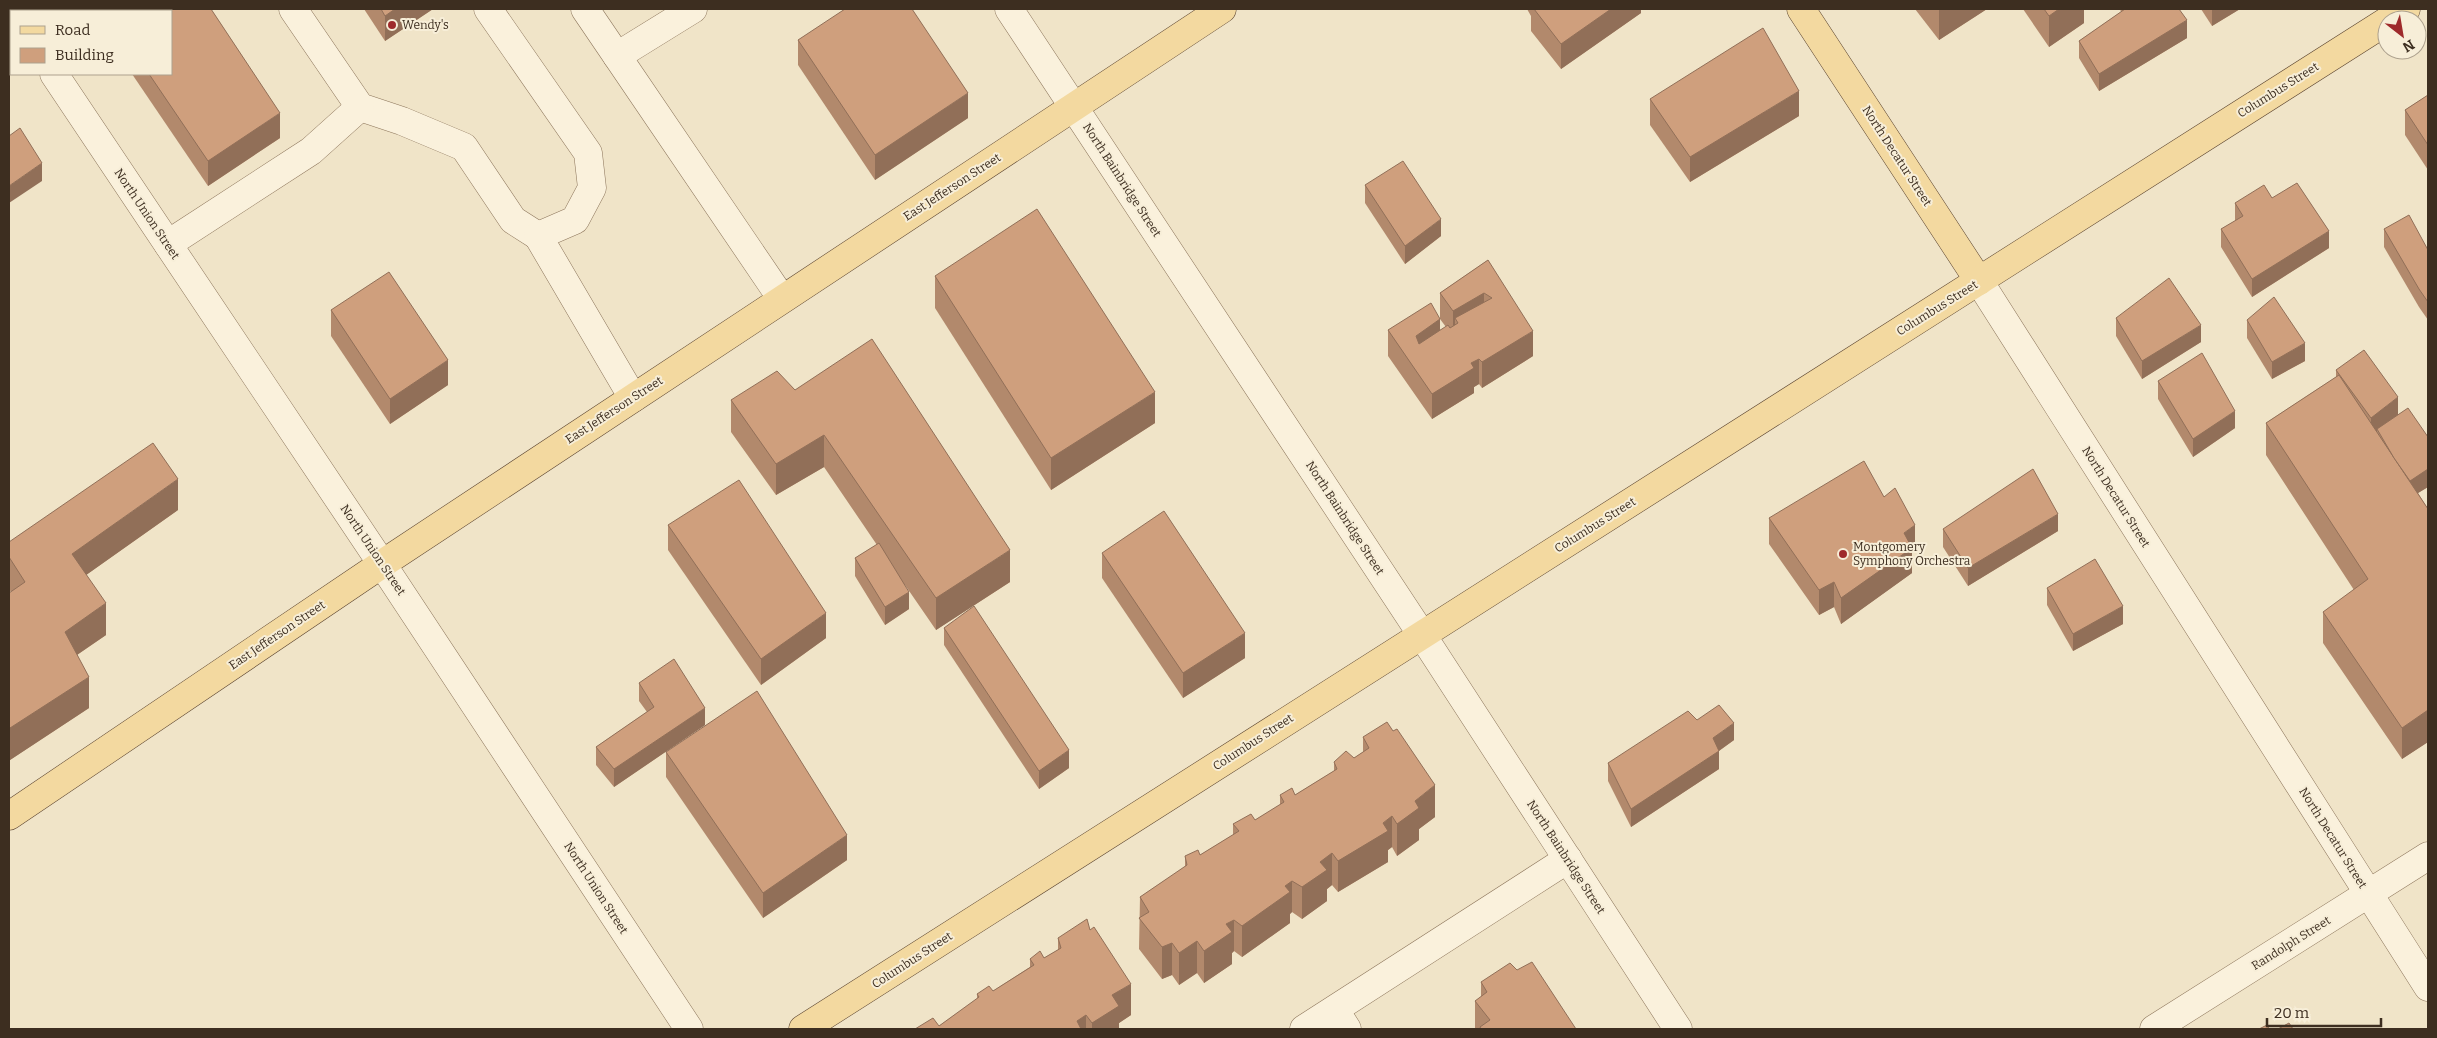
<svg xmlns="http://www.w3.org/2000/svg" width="2437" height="1038" font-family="Bitter,serif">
<rect width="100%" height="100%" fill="#f0e4c8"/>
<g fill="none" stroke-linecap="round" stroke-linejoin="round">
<defs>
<g id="minor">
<path d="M10,9l2,2"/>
<path d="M293,9l67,98 42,14 62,26 49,73 25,16 37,-16 17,-32 -4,-35 -100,-144"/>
<path d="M585,9l197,290"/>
<path d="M1009,9l413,626 256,394"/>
<path d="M617,56l76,-47"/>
<path d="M54,74l328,490 307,465"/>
<path d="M538,236l95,162"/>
<path d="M168,244l143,-93 49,-44"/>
<path d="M1979,281l449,706"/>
<path d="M1335,1010l12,19"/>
<path d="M1304,1029l264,-170"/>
<path d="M2154,1029l274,-173"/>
</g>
<g id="major">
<path d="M1801,9l178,272"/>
<path d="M2389,20l17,-11"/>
<path d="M9,816l373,-252 840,-555"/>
<path d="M803,1029l1584,-1008"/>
</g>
</defs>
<!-- minor casing -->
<use href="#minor" stroke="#8d765c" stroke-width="29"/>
<!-- major casing -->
<use href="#major" stroke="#5b4430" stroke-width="29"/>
<!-- minor -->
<use href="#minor" stroke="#faf1dc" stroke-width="28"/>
<!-- major -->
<use href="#major" stroke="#f3d9a0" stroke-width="28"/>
</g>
<!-- wall -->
<g fill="#b2896c" fill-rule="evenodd">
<path d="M98,9h8l1,2h-9z"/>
<path d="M364,9h69l-48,32z"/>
<path d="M1527,9h114v4l-80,56 -30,-38v-15z"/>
<path d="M1915,9h72l-48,31z"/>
<path d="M2023,9h61v14l-35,24z"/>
<path d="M2120,9h59l8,29 -88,53 -20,-33v-17l42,-29z"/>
<path d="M2201,9h39l-28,17z"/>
<path d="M798,40l170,78 -93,62 -77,-115z"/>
<path d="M132,74h39l109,64 -72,48z"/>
<path d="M2428,95v75l-23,-35v-25z"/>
<path d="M1650,99l149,17 -109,66 -40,-57z"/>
<path d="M1365,185l76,51 -36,28 -40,-61z"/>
<path d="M2272,198l57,50 -77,49 -31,-50v-18l14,-8v-18z"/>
<path d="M2384,229l44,21v70l-9,-13 -35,-60z"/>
<path d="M1488,260l45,96 -51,32 -3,-4 -5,3v6l-42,26 -44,-63v-26l52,-12v-25zM1440,319l6,8 -6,3z"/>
<path d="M935,276l220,147 -104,67 -116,-182z"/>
<path d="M331,310l117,75 -58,39 -59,-88z"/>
<path d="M2116,318l85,24 -59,37 -26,-43z"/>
<path d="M2247,320l58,41 -33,18 -25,-41z"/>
<path d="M2336,370l92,67v50l-10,6 10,16v233l-26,17 -79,-116v-31l31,-22 -88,-135v-32l70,-46z"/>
<path d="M2158,381l77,47 -42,29 -35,-58z"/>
<path d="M795,390l215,192 -74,48 -31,-45 4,24 -24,16 -30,-49v-18l22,-13 -53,-78 -48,28 -45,-63v-32z"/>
<path d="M1884,497l31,53 -3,2v21l-71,51 -7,-17 -15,8 -50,-71v-26z"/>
<path d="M178,510l-92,65 20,60 -29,20 12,53 -79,52 -1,-2v-165l2,-1 -2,-3v-47z"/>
<path d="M668,525l158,113 -65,47 -93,-135z"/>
<path d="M1943,529l115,2 -90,55 -25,-39z"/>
<path d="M1102,553l143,105 -62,40 -81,-120z"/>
<path d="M2047,588l76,36 -50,27 -26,-46z"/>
<path d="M944,628l125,140 -30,21 -95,-144z"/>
<path d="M639,683l66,42 -91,62 -18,-22v-18l51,-35 -8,-11z"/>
<path d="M1697,720l37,20 -15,11v18l-88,58 -23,-46v-18z"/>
<path d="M1363,737l72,80 -16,12v11l-22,16 -5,-9 -4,3v12l-50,30 -6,-7 -5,4v12l-25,18 -10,-7 -2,2v9l-48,34 -8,-6 -2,2v11l-28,19 -7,-10 -18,12 -7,-10 -10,4 -23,-30 1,-52 45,-30v-11l15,-1 33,-20v-11l22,-4 25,-15v-10h15l39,-24v-9l20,-4 9,-6z"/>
<path d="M666,752l181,108 -84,58 -97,-141z"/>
<path d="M1090,930l41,85 -12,8v6h-204l24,-3 38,-27v-5l16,-3 37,-24v-8l14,-1 14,-8v-12z"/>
<path d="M1481,982l95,47h-101v-28l6,-4z"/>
</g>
<!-- shaded-wall -->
<g fill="#916f58">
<path d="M395,9h38l-48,32v-25z"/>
<path d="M1611,9h30v4l-80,56v-25z"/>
<path d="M1939,9h48l-48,31z"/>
<path d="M2059,9h25v14l-35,24v-31z"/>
<path d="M2212,9h28l-28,17z"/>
<path d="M2187,20v18l-88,53v-17z"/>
<path d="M1799,91v25l-109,66v-25z"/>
<path d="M968,93v25l-93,62v-25z"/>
<path d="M280,113v25l-72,48v-25z"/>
<path d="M42,163v18l-33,22v-17z"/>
<path d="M1441,219v17l-36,28v-18z"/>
<path d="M2329,231v17l-77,49v-18z"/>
<path d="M1484,293v26l-26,4 -3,-5v16l-2,2v-25z"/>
<path d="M1440,319v25l-24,17v-25z"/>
<path d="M2201,325v17l-59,37v-18z"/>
<path d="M1533,331v25l-51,32v-26z"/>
<path d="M2305,343v18l-33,18v-17z"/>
<path d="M1479,359v25l-5,3v6l-42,26v-25l39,-31z"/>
<path d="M448,360v25l-58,39v-25z"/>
<path d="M1155,392v31l-104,67v-32z"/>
<path d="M2398,397v18l-21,14v2l-6,5v-18z"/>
<path d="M2235,411v17l-42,29v-18z"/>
<path d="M824,435v32l-48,28v-31z"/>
<path d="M2428,469v18l-20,12v-17z"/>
<path d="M178,479v31l-106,75v-31z"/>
<path d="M2058,514v17l-90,55v-18z"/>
<path d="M1915,525v25l-3,2v21l-71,51v-26l63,-65z"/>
<path d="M1010,550v32l-74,48v-32z"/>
<path d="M1834,582v25l-15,8v-25z"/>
<path d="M909,592v17l-24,16v-18z"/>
<path d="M106,603v32l-41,28v-31z"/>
<path d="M2123,606v18l-50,27v-17z"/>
<path d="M826,613v25l-65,47v-26z"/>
<path d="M1245,633v25l-62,40v-25z"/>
<path d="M89,677v31l-79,52v-32z"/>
<path d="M705,708v17l-91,62v-18z"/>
<path d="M2428,710v32l-26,17v-31z"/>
<path d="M1734,723v17l-21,15v-17z"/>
<path d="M1069,750v18l-30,21v-18z"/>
<path d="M1719,751v18l-88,58v-18z"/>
<path d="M1435,785v32l-16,12v11l-22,16v-32l18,-23z"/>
<path d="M1392,816v31l-4,3v12l-50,30v-31z"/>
<path d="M847,835v25l-84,58v-25z"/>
<path d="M1332,853v32l-5,4v12l-25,18v-32l18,-25z"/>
<path d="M1292,881v31l-2,2v9l-48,34v-31l43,-40z"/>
<path d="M1234,920v31l-2,2v11l-28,19v-32l22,-27z"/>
<path d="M1197,941v32l-18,12v-32z"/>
<path d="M1172,943v32l-10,4v-32z"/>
<path d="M1131,984v31l-12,8v6h-27v-6l20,-28z"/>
<path d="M1086,1015v14h-9v-8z"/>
</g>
<!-- building -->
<g fill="#cf9f7d" stroke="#916f58">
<path d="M106,9h105l69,104 -72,48 -59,-87h22v-63h-64z"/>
<path d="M381,9h14l-10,7z"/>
<path d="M845,9h67l56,84 -93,62 -77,-115z"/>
<path d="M1534,9h77l-50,35z"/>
<path d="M2044,9h15l-10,7z"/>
<path d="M2125,9h54l8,11 -88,54 -20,-33z"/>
<path d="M1763,28l36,63 -109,66 -40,-58z"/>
<path d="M2428,95v50l-23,-35z"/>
<path d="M20,128l22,35 -33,23v-50z"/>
<path d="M1403,161l38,58 -36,27 -40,-61z"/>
<path d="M2297,183l32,48 -77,48 -31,-50 22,-13 -8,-13 29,-18 8,13z"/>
<path d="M1037,209l118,183 -104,66 -116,-182z"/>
<path d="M2409,215l19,35v52l-9,-13 -35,-60z"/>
<path d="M1488,260l45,71 -51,31 -3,-3 -8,4 3,5 -42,26 -44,-64 43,-27 9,16 -24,17 3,8 29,-19 2,3 8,-5 -3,-5 37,-20 -8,-5 -31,18 -13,-18z"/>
<path d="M389,272l59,88 -58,39 -59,-89z"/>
<path d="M2169,278l32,47 -59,36 -26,-43z"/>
<path d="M2274,297l31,46 -33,19 -25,-42z"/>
<path d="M872,339l138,211 -74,48 -112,-163 -48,29 -45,-64 46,-29 18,19z"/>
<path d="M2364,350l34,47 -27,21 -35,-48z"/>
<path d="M2202,353l33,58 -42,28 -35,-58z"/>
<path d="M2339,375l89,134v201l-26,18 -79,-116 45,-33 -102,-156z"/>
<path d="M2408,408l20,29v32l-18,12 -16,-23 -17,-29z"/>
<path d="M153,443l25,36 -106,75 34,49 -41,29 24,45 -79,51 -1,-2v-133l16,-11 -16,-25v-15z"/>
<path d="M1864,461l20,36 11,-9 20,37 -11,8 8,15 -71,50 -7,-16 -15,8 -50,-72z"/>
<path d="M2033,469l25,45 -90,54 -25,-39z"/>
<path d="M739,480l87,133 -65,46 -93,-134z"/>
<path d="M1164,511l81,122 -62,40 -81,-120z"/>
<path d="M879,543l30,49 -24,15 -30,-49z"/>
<path d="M2095,559l28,47 -50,28 -26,-46z"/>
<path d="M974,606l95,144 -30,21 -95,-143z"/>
<path d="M674,659l31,49 -91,61 -18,-22 58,-40 -15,-24z"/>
<path d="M757,691l90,144 -84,58 -97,-141z"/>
<path d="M1719,705l15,18 -21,15 6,13 -88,58 -23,-46 80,-52 9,9z"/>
<path d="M1387,722l6,9 4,-2 38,56 -20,16 4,7 -22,16 -5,-8 -9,7 5,8 -50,30 -6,-8 -12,9 7,8 -25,17 -10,-6 -7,5 5,6 -48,34 -8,-6 -8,4 6,8 -28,19 -7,-10 -18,12 -7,-10 -10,4 -23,-29 10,-6 -9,-15 47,-32 -2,-9 13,-6 2,5 39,-24 -6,-7 18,-10 4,6 29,-18 -4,-7 12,-7 3,7 42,-26 -3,-7 12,-11 8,7 15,-10 -6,-11z"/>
<path d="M1087,919l3,11 4,-3 37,57 -19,11 7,11 -27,17 -6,-8 -9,6 4,8h-166l18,-11 6,8 40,-29 -2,-3 12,-8 4,5 41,-26 -4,-6 10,-8 4,7 17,-10 -3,-10z"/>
<path d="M1532,962l44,67h-95l-1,-2 10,-7 -15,-19 12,-9 -6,-10 29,-19 7,7z"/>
<path d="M2289,1023l4,6h-15z"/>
<path d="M2267,1025l2,4h-10z"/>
</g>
<!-- markers -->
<g fill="#9e2a2b" stroke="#f7eed8" stroke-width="2">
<circle cx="392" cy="25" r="5"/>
<circle cx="1843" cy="554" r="5"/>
</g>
<g text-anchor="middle" stroke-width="4" stroke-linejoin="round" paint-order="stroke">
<!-- poi labels -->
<g font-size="12" fill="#3d2e20" stroke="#f7eed8" text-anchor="start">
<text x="402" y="29">Wendy's</text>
<text x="1853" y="551">Montgomery<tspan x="1853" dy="14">Symphony Orchestra</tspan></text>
</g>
<!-- street labels -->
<g font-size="12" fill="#3d2e20" stroke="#f7eed8">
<text transform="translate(2278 90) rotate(-32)" y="4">Columbus Street</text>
<text transform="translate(1897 156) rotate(57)" y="4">North Decatur Street</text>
<text transform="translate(1122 180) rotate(57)" y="4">North Bainbridge Street</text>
<text transform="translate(952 187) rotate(-33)" y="4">East Jefferson Street</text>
<text transform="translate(147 214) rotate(56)" y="4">North Union Street</text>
<text transform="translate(1937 308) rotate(-32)" y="4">Columbus Street</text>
<text transform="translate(614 410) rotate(-33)" y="4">East Jefferson Street</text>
<text transform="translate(2116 497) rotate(58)" y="4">North Decatur Street</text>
<text transform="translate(1345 518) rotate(57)" y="4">North Bainbridge Street</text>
<text transform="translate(1595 525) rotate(-32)" y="4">Columbus Street</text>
<text transform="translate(373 550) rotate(56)" y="4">North Union Street</text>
<text transform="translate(277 635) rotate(-34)" y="4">East Jefferson Street</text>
<text transform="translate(1253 742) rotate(-33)" y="4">Columbus Street</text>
<text transform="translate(2333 838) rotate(58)" y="4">North Decatur Street</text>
<text transform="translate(1566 857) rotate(57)" y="4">North Bainbridge Street</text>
<text transform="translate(596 888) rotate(57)" y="4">North Union Street</text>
<text transform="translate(2291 943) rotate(-32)" y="4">Randolph Street</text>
<text transform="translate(912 960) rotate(-33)" y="4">Columbus Street</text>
</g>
</g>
<!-- border -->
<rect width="2437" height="1038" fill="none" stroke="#3d2e20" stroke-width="20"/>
<!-- legend -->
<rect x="10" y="10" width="162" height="65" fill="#f7eed8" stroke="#ada18e"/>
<rect x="20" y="26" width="25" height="8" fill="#f3d9a0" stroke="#ada18e"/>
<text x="55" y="35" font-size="15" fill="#3d2e20">Road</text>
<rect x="20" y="48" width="25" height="15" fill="#cf9f7d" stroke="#ada18e"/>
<text x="55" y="60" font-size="15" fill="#3d2e20">Building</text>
<!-- north arrow -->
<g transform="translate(2402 35) rotate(149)"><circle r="24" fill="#f7eed8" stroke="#ada18e"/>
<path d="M0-4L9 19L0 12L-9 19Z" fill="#9e2a2b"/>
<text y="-8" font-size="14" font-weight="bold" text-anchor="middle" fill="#3d2e20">N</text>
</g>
<!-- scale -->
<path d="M2267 1018v8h114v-8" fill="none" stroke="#3d2e20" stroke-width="2.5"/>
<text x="2274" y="1018" font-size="15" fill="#3d2e20" stroke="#f7eed8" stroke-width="4" paint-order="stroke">20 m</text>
</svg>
